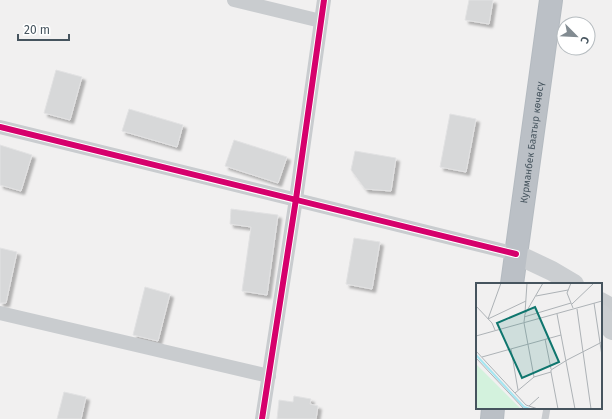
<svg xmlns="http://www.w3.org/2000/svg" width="612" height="419" font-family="'Fira Sans',sans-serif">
<defs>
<filter id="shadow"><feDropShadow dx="3.5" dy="3.5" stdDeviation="1" flood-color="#0004"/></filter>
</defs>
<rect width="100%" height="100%" fill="#f1f0f0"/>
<!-- building -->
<g fill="#d7d8d9" stroke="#e2e2e3" filter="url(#shadow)">
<path d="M469,0h24l-4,24 -24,-4z"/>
<path d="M56,70l26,7 -12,43 -26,-7z"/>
<path d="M129,109l54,16 -6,22 -55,-16z"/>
<path d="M450,114l26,5 -10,53 -26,-5z"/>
<path d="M234,140l53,17 -9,26 -53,-17z"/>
<path d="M0,145l32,10 -11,36 -21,-6z"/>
<path d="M355,151l41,7 -5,33 -26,-2 -14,-19z"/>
<path d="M231,209l47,6 -11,80 -25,-4 9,-64 -21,-3z"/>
<path d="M354,238l26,4 -8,47 -26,-5z"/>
<path d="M0,248l17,4 -11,51h-6z"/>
<path d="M145,287l25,7 -12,47 -25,-6z"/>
<path d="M64,392l22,5 -5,22h-24z"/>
<path d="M294,396l17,3 -1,5 8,2 -2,13h-39l2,-19 14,2z"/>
</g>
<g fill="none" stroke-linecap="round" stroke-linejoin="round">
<defs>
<g id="highway">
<path id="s1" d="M512,284l39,-284"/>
<path d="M492,419l1,-11"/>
</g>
</defs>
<!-- highway casing -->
<use href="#highway" stroke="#b4bac0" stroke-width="24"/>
<!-- lane -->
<path stroke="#c9cccf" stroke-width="7" d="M545,419l2,-11"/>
<!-- street -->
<g stroke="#c9cccf" stroke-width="14">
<path d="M234,0l87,21"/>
<path d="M0,127l516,127"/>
<path d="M601,299l11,6"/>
<path d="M0,313l269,63"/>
<path d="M262,419l34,-220 28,-199"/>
</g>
<!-- secondary -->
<g stroke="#cbced1" stroke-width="20">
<path d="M516,254l36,17 22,13"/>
<path d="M601,314l11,16"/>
</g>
<!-- highway -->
<use href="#highway" stroke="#bbc0c6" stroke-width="22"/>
<defs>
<g id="cycleway">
<path d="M0,127l516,127"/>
<path d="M262,419l34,-220 28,-199"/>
</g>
</defs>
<!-- cycleway casing -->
<use href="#cycleway" stroke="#fff" stroke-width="8"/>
<!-- cycleway -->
<use href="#cycleway" stroke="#d6006c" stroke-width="6"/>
</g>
<g text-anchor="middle" stroke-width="3.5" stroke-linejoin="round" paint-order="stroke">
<!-- street labels -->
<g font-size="10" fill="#46545e" stroke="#fff">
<text dy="4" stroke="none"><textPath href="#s1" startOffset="143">Курманбек Баатыр көчөсү</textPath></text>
</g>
</g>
<!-- overview -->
<g transform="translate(476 283)">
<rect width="126" height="126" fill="#f1f0f0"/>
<path d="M0,81l45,45h-45z" fill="#d3f2dd"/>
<path fill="none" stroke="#a5e6f2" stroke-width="2" d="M0,72l48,52 6,2"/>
<path fill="none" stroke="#adb2b6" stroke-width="1" d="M95,0l-4,10 6,15M60,13l32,-6M118,20l8,53M96,21l22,-21M0,23l16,17 3,7M101,26l14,100M49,30l2,-30M81,31l18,95M48,34l47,-14M12,36l38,-18M12,36l13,-36M48,39l1,-8 18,-31M0,53l126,-35M69,56l6,30M35,66l7,41M0,68l50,54 12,4M6,74l79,-22M0,75l48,51M75,89l7,37M58,94l17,-5v-2l16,-10 35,-18M39,110l19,-16 -10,-54M53,123l10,-9"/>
<path fill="#0f766e" fill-opacity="0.15" stroke="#0f766e" stroke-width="2" d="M59,24l24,55 -37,16 -25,-55z"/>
<rect width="126" height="126" fill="none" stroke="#46545e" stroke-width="2"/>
</g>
<!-- north arrow -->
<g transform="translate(576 36) rotate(114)"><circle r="19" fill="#ffffff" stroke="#b5bbbf"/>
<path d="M0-3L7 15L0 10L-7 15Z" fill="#828b91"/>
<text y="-6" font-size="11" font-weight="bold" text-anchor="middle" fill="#46545e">С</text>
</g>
<!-- scale -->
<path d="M18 34v6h51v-6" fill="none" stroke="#46545e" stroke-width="2"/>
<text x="24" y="34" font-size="12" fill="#46545e" stroke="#ffffff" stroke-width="3" paint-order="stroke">20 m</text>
</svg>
